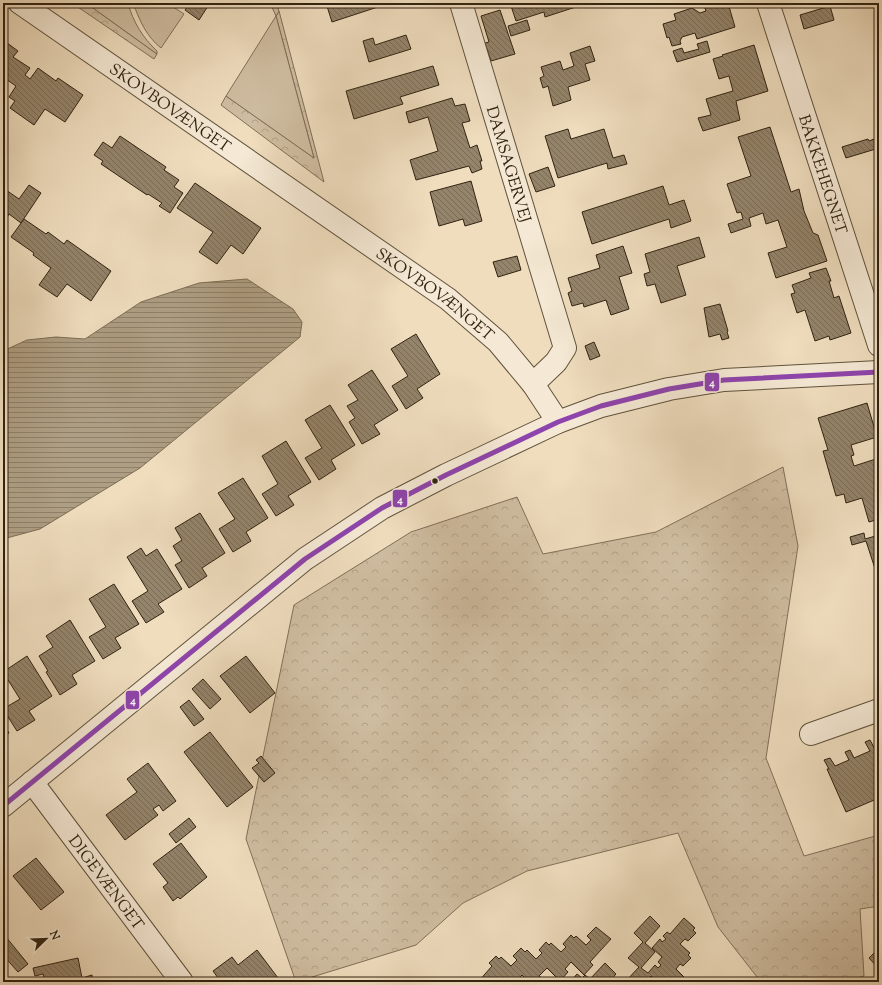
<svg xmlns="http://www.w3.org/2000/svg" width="882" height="985" font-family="'Sorts Mill Goudy',serif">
<defs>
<pattern id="forest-crowns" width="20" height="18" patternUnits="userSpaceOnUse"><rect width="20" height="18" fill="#cfbda1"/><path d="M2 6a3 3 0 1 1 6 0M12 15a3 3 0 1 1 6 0" fill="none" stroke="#b2a28a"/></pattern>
<pattern id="water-rules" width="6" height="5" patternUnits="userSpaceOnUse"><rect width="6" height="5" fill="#ae9e83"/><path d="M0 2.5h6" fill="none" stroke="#8e806a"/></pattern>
<pattern id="building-back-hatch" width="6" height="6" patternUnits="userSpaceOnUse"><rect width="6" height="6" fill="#94846b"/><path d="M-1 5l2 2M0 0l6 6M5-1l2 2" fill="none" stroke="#796c57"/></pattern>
</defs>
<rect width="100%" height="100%" fill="#efddbe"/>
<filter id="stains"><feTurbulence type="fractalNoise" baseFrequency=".005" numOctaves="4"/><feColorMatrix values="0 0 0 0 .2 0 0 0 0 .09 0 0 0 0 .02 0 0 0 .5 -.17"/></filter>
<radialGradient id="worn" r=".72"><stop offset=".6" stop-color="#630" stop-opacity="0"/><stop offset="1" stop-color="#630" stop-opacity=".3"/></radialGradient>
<!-- forest -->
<g fill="url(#forest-crowns)" stroke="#807059">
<path d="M72,3h14l71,51 -3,5z"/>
<path d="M279,11l45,171 -103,-77 5,-9 88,62 -38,-142z"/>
<path d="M783,467l15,79 -32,212 38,98 75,-21v71l-19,3 4,67 -20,6h-83l-43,-55 -40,-94 -151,38 -64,32 -47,42 -120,37 -50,-143 48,-234 117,-73 106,-35 26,57 113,-22z"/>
</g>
<!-- green -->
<g fill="#cfbda1" stroke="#807059">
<path d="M86,3h42c5,19 15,35 29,48v3z"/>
<path d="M133,3h34l17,11 -23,34c-15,-12 -21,-27 -28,-45z"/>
<path d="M270,3h6l3,8 -3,5 38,142 -88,-62 50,-80z"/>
</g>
<!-- water -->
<path fill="url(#water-rules)" stroke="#7c6d55" d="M247,279l46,30 9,13 -2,15 -160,131 -100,61 -37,10v-188l24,-11 29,-3 29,2 56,-37 58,-19z"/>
<!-- building -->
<g fill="url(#building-back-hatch)" stroke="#312311">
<path d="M190,3h20l-11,17 -14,-10z"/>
<path d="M326,3h64l-58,19z"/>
<path d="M510,3h71l1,2 -37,12 -1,-5 -28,9z"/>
<path d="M703,3h25l7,24 -38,12 -2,-6 -13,4 -2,4 1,3 -9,2 -3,-9 -2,1 -4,-14 13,-4 -2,-6 18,-6 8,5 6,-2z"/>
<path d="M830,6l4,14 -30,9 -4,-14z"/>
<path d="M500,10l15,44 -24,7 -6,-18 4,-1 -8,-26z"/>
<path d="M527,20l3,10 -19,6 -3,-10z"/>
<path d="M406,35l5,14 -42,13 -6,-21 10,-3 2,7z"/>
<path d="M3,40l15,11 -5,6 17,11 -5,7 5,4 8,-11 18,13 2,-3 25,17 -18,27 -20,-13 -11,16 -24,-17 5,-7 -6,-4 7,-11 -13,-9z"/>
<path d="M707,41l3,11 -33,10 -4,-11 9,-3 2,5 15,-4 -2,-5z"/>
<path d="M754,45l14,46 -32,10 4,19 -37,11 -5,-13 13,-3 -5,-16 27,-8 -4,-15 -10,3 -6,-20 10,-3 -1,-1z"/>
<path d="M590,46l5,15 -10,3 5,16 -22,7 3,13 -18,6 -5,-20 -5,2 -3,-10 4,-2 -3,-9 19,-6 3,9 11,-4 -4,-13z"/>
<path d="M433,66l6,19 -39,12 3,7 -49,15 -8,-28z"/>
<path d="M452,98l3,8 10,-2 5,17 -8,2 8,25 7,-3 5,16h-2l2,8 -10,4 -3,-7 -53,14 -6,-20 28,-9 -10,-34 -19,6 -3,-11z"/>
<path d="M770,127l21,65 8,-3 5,22 9,22 5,2 9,26 -51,17 -8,-25 19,-6 -9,-27 -12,4 -3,-11 -14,5 2,8 -20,7 -3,-9 15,-5 -2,-7 -4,1 -10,-29 24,-8 -13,-39z"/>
<path d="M568,129l3,10 33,-10 9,29 11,-3 3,9 -19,5 -1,-6 -49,15 -13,-42z"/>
<path d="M120,136l46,31 -2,3 15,10 -5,7 9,6 -13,20 -11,-7 3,-3 -14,-9 -1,1 -46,-31 2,-3 -9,-6 9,-13 9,6z"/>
<path d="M868,139l1,2 5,-2 1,3 4,-1v7l-33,10 -4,-11z"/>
<path d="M548,167l7,19 -19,6 -7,-18z"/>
<path d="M471,181l11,40 -17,5 -2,-7 -24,7 -9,-34z"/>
<path d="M195,183l66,45 -18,26 -12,-9 -14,19 -18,-12 14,-20 -36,-24z"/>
<path d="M29,185l12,8 -20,30 -12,-9 -4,7 -2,-1v-32l16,11z"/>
<path d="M663,186l6,19 15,-5 7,21 -20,7 -2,-9 -77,25 -10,-32z"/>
<path d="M24,219l22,15 2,-2 16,12 3,-4 44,31 -20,30 -24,-17 -10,13 -18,-12 12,-17 -18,-13 1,-2 -23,-16z"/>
<path d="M699,237l6,20 -28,9 9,29 -25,8 -6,-19 -8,2 -3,-12 6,-2 -5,-18z"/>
<path d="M623,246l9,27 -13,4 10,32 -18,6 -5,-15 -22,7 -1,-4 -11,3 -4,-13 4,-2 -4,-13 32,-10 -4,-13z"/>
<path d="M517,256l4,14 -23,7 -5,-15z"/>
<path d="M826,268l5,13h-2l5,17 5,-2 12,37 -21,7 -1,-4 -14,5 -10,-31 -8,3 -6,-19 4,-1 -3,-8 19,-7 -2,-5z"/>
<path d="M720,304l8,27 -1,1 2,6 -7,2 -2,-6 -11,3 -5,-29z"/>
<path d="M416,334l24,40 -23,15 6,9 -17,11 -14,-23 16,-10 -17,-27z"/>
<path d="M594,342l6,14 -10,4 -5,-14z"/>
<path d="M372,370l26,40 -24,15 6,9 -18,10 -13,-22 6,-4 -8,-12 11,-6 -10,-15z"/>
<path d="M867,403l10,34 -26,8 3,10 -3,1 3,10 25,-8v61l-10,3 -7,-24 -16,5 -2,-9 -8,2 -13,-45 5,-1 -10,-32z"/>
<path d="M330,405l25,40 -24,15 5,9 -17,11 -14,-22 17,-10 -17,-28z"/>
<path d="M286,441l25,41 -23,14 6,9 -18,11 -14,-22 16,-10 -16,-28z"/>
<path d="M243,478l25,40 -22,14 5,9 -18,11 -14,-23 16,-10 -17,-26z"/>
<path d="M200,513l25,40 -23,15 5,8 -18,12 -14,-23 7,-4 -9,-15 9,-6 -7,-12z"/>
<path d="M864,533l1,6 14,-4v46l-13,-40 -14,4 -2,-8z"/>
<path d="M141,548l5,8 11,-7 25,40 -24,15 6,8 -18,11 -14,-22 16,-10 -21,-34z"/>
<path d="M114,584l25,40 -24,14 6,10 -18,11 -14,-22 17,-10 -17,-28z"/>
<path d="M70,620l25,41 -23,14 5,9 -17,11 -14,-23 2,-1 -9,-15 14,-9 -7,-11z"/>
<path d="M27,656l25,40 -23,15 6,9 -18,11 -14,-22 17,-10 -17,-27z"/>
<path d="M246,656l29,37 -25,20 -30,-37z"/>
<path d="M203,679l18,20 -11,10 -18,-20z"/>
<path d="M189,700l15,19 -10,7 -14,-19z"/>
<path d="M3,723l6,10 -6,4z"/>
<path d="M210,732l43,55 -26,20 -43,-55z"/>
<path d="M870,740l5,9 4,-2v51l-33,14 -19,-43h2l-5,-9 6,-2 5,8 14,-6 -4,-8 5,-2 4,8 16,-7 -5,-9z"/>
<path d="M261,756l14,17 -11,9 -12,-14 7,-5 -3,-3z"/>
<path d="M148,763l28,38 -13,10 -4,-6 -6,4 5,6 -33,25 -19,-25 31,-23 -10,-13z"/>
<path d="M189,818l7,9 -20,16 -7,-9z"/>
<path d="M181,843l26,34 -27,22 -2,-2 -5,4 -10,-14 5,-4 -15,-19z"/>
<path d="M36,858l28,34 -23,18 -28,-34z"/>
<path d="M650,916l10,10 -15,17 10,9 -14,16 7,5 7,-8 3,3 3,-3 -3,-3 4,-5 -10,-9 8,-9 2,3 4,-3 -3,-3 4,-4 3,2 14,-16 11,10 -2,2 3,3 -8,8 -3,-2 -5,5 10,9 -2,2 3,3 -8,8 -3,-2 -4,5 9,9 -2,2 2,2h-28l-6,-6 -6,6h-20l14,-15 -11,-9 15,-16 -9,-9z"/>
<path d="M596,927l15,12 -21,23 3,3 -9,10 -13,-13 -6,7 3,3 -8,9 -13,-13 -8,8 4,3 -3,3h-11l-7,-7 -6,7h-38l14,-16 -3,-3 7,-7 3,3 2,-2 10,9 6,-6 -4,-4 8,-8 4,4 2,-2 9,9 6,-6 -3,-3 7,-8 3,3 2,-2 10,9 5,-5 -3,-3 8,-9 3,3 2,-2 10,9 5,-5 -4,-4z"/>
<path d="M6,937l22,27 -10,8 -15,-17v-15z"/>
<path d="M879,948v21l-10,-11z"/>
<path d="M257,950l21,28 -5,4h-52l-8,-11 19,-14 6,8z"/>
<path d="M78,958l4,20 10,-3 1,7h-48l-2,-8 -8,2 -2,-8z"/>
<path d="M605,963l11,11 -7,8h-39l7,-8 5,4 3,-3 5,4z"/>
<path d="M556,978l4,4h-8z"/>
</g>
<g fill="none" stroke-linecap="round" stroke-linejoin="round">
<defs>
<g id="street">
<path id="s1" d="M20,3l428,296 50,43 35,42 25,38"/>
<path id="s2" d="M461,3l104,345 -9,14 -23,22"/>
<path id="s3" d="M768,3l111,342"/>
<path d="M811,734l68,-24"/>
<path id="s4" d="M32,782l150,200"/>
<path d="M3,806l302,-247 77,-51 64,-33 112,-53 43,-16 68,-17 55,-9 155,-8"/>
</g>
</defs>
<!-- street casing -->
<use href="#street" stroke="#60523c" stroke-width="24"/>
<!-- street -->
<use href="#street" stroke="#f5e9d5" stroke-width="22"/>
<defs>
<path id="bus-1" d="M3,806l302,-247 77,-51 64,-33 112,-53 43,-16 68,-17 55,-9 155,-8"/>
</defs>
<!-- bus-1 casing -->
<use href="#bus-1" stroke="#f5e9d5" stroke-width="8"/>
<!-- bus-1 -->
<use href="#bus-1" stroke="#8e44ad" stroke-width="5"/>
</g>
<!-- markers -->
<circle fill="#312311" stroke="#f5e9d5" stroke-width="1.5" cx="435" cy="481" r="3.5"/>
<g text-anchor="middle" stroke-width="3.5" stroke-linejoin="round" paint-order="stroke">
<!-- street labels -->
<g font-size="16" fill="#312311" stroke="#f5e9d5">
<text dy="6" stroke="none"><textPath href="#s1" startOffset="183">SKOVBOVÆNGET</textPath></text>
<text dy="6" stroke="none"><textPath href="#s2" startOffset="168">DAMSAGERVEJ</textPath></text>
<text dy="6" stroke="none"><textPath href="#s3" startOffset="180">BAKKEHEGNET</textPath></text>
<text dy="6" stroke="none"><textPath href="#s1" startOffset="507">SKOVBOVÆNGET</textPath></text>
<text dy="6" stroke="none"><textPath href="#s4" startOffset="125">DIGEVÆNGET</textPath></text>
</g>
</g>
<g stroke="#f5e9d5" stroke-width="1.5">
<rect x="704" y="372" width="16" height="20" rx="4" fill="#8e44ad"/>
<rect x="392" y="489" width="16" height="19" rx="4" fill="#8e44ad"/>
<rect x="125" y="690" width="15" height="20" rx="4" fill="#8e44ad"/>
</g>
<g font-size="11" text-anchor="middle" font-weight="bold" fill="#fff">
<text x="712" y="386">4</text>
<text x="400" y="503">4</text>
<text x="133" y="704">4</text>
</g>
<!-- margin -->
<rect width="882" height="985" fill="none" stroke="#efddbe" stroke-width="16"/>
<rect x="4" y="4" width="874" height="977" fill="none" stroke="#312311" stroke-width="2"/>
<rect x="8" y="8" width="866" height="969" fill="none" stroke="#312311"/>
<!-- north arrow -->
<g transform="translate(46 939) rotate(67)" stroke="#f5e9d5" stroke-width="3" paint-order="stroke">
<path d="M0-3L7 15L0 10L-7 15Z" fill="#312311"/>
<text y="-6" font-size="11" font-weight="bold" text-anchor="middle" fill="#312311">N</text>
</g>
<rect width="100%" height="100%" filter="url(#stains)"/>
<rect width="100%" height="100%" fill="url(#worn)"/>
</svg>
